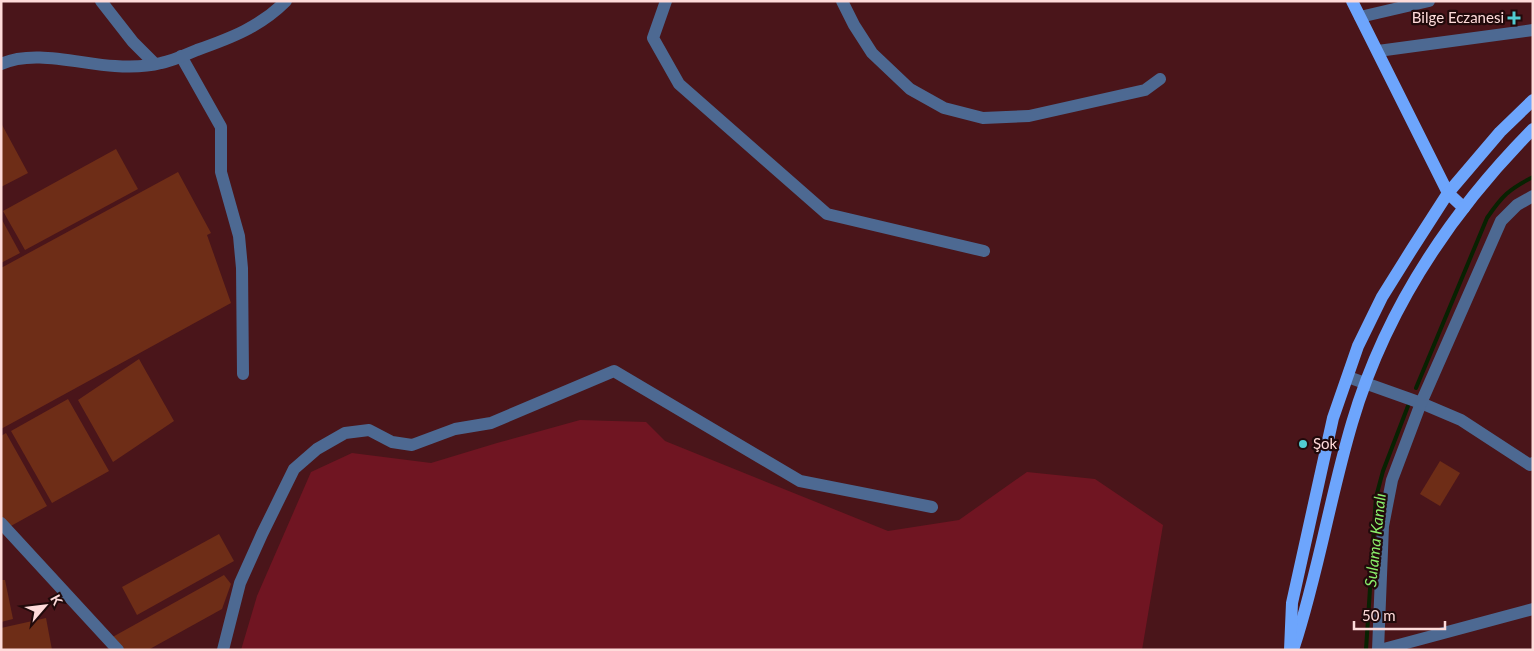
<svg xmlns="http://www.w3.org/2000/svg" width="1534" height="651" font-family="Lato,sans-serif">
<rect width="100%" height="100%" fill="#4a151a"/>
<!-- green -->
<path fill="#701522" d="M580,420l66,2 19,19 223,90 71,-11 68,-48 68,7 68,46 -21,125h-901l16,-54 54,-124 41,-19 79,10 66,-20z"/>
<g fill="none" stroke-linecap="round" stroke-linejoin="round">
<!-- stream -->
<g stroke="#082202" stroke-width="4">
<path d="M1416,388l71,-170c15,-22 22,-29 46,-41"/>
<path d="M1366,650l10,-153 7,-26 25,-65"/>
</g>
</g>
<!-- building -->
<g fill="#6e2d17">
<path d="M1,123l27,50 -27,14z"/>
<path d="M116,149l22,40 -113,61 -22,-39z"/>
<path d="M178,172l33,61 -4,2 24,68 -230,126v-161z"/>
<path d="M1,218l19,35 -19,10z"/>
<path d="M139,359l35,62 -61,41 -35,-62z"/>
<path d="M68,399l41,72 -57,32 -41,-72z"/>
<path d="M6,433l41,73 -38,21 -8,-8v-83z"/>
<path d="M1440,461l20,12 -20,33 -20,-12z"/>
<path d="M219,534l15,27 -97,54 -15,-28z"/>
<path d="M224,575l7,9 -9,25 -74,41h-26l-13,-11z"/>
<path d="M1,580h4l8,39 -12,3z"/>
<path d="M46,618l6,32h-51v-22z"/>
</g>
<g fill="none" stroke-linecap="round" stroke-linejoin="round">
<!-- minor -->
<g stroke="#4d6992" stroke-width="12">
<path d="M101,1l32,41 22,22"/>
<path d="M666,1l-13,37 26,46 148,130 157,37"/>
<path d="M842,1l12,24 18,28 38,36 34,19 39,10 46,-2 116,-26 15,-11"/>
<path d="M1360,17l69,-16"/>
<path d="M1378,51l155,-21"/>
<path d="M181,56l40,71v45l18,64 3,32 1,106"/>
<path d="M1,64c32,-15 79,0 114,2 15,1 31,1 46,-3 12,-2 24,-8 36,-13 34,-12 63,-23 89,-49"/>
<path d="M1348,377l73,26 40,17 69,45 3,-2"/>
<path d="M1,523l117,127"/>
<path d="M223,650l17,-67 22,-49 32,-65 23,-20 28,-16 24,-3 23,12 20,3 43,-16 36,-6 123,-52 186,110 132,26"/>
<path d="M1378,650l5,-124 9,-46 29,-77 80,-182 16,-16 16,-9"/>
<path d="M1380,650l153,-41"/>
</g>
<!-- major -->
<g stroke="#6da5fc" stroke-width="12">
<path d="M1352,1l96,192 16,15"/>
<path d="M1294,647c24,-73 36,-150 58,-224 33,-112 98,-210 181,-294"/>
<path d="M1290,650l2,-47 41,-185 25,-72 24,-49 30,-48 36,-56 52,-61 33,-32"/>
</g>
</g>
<!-- markers -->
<g fill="#51ccd1" stroke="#210a0b" stroke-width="2">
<path d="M1511.5 10.5h5v5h5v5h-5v5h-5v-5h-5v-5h5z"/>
<circle cx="1303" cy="444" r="5"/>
</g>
<g text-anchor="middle" stroke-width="4.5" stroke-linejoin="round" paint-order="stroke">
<!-- poi labels -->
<g font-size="15" fill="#fedbda" stroke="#210a0b" text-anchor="end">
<text x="1504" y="23">Bilge Eczanesi</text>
<text x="1313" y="449" text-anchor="start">Şok</text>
</g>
<!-- water labels -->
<g font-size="16" font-style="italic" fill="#8aee6a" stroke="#210a0b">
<text transform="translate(1375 540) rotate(-84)" y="6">Sulama Kanalı</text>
</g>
</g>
<!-- border -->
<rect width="1534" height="651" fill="none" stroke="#fedbda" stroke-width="5"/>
<!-- north arrow -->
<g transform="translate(45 606) rotate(62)" stroke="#210a0b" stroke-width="4" paint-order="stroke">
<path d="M0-4L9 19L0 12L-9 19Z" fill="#fedbda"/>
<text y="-8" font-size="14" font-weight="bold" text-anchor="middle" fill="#fedbda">K</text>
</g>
<!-- scale -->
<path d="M1354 621v8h91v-8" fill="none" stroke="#fedbda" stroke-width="2.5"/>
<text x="1362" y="621" font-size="15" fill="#fedbda" stroke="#210a0b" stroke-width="4" paint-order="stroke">50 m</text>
</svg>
